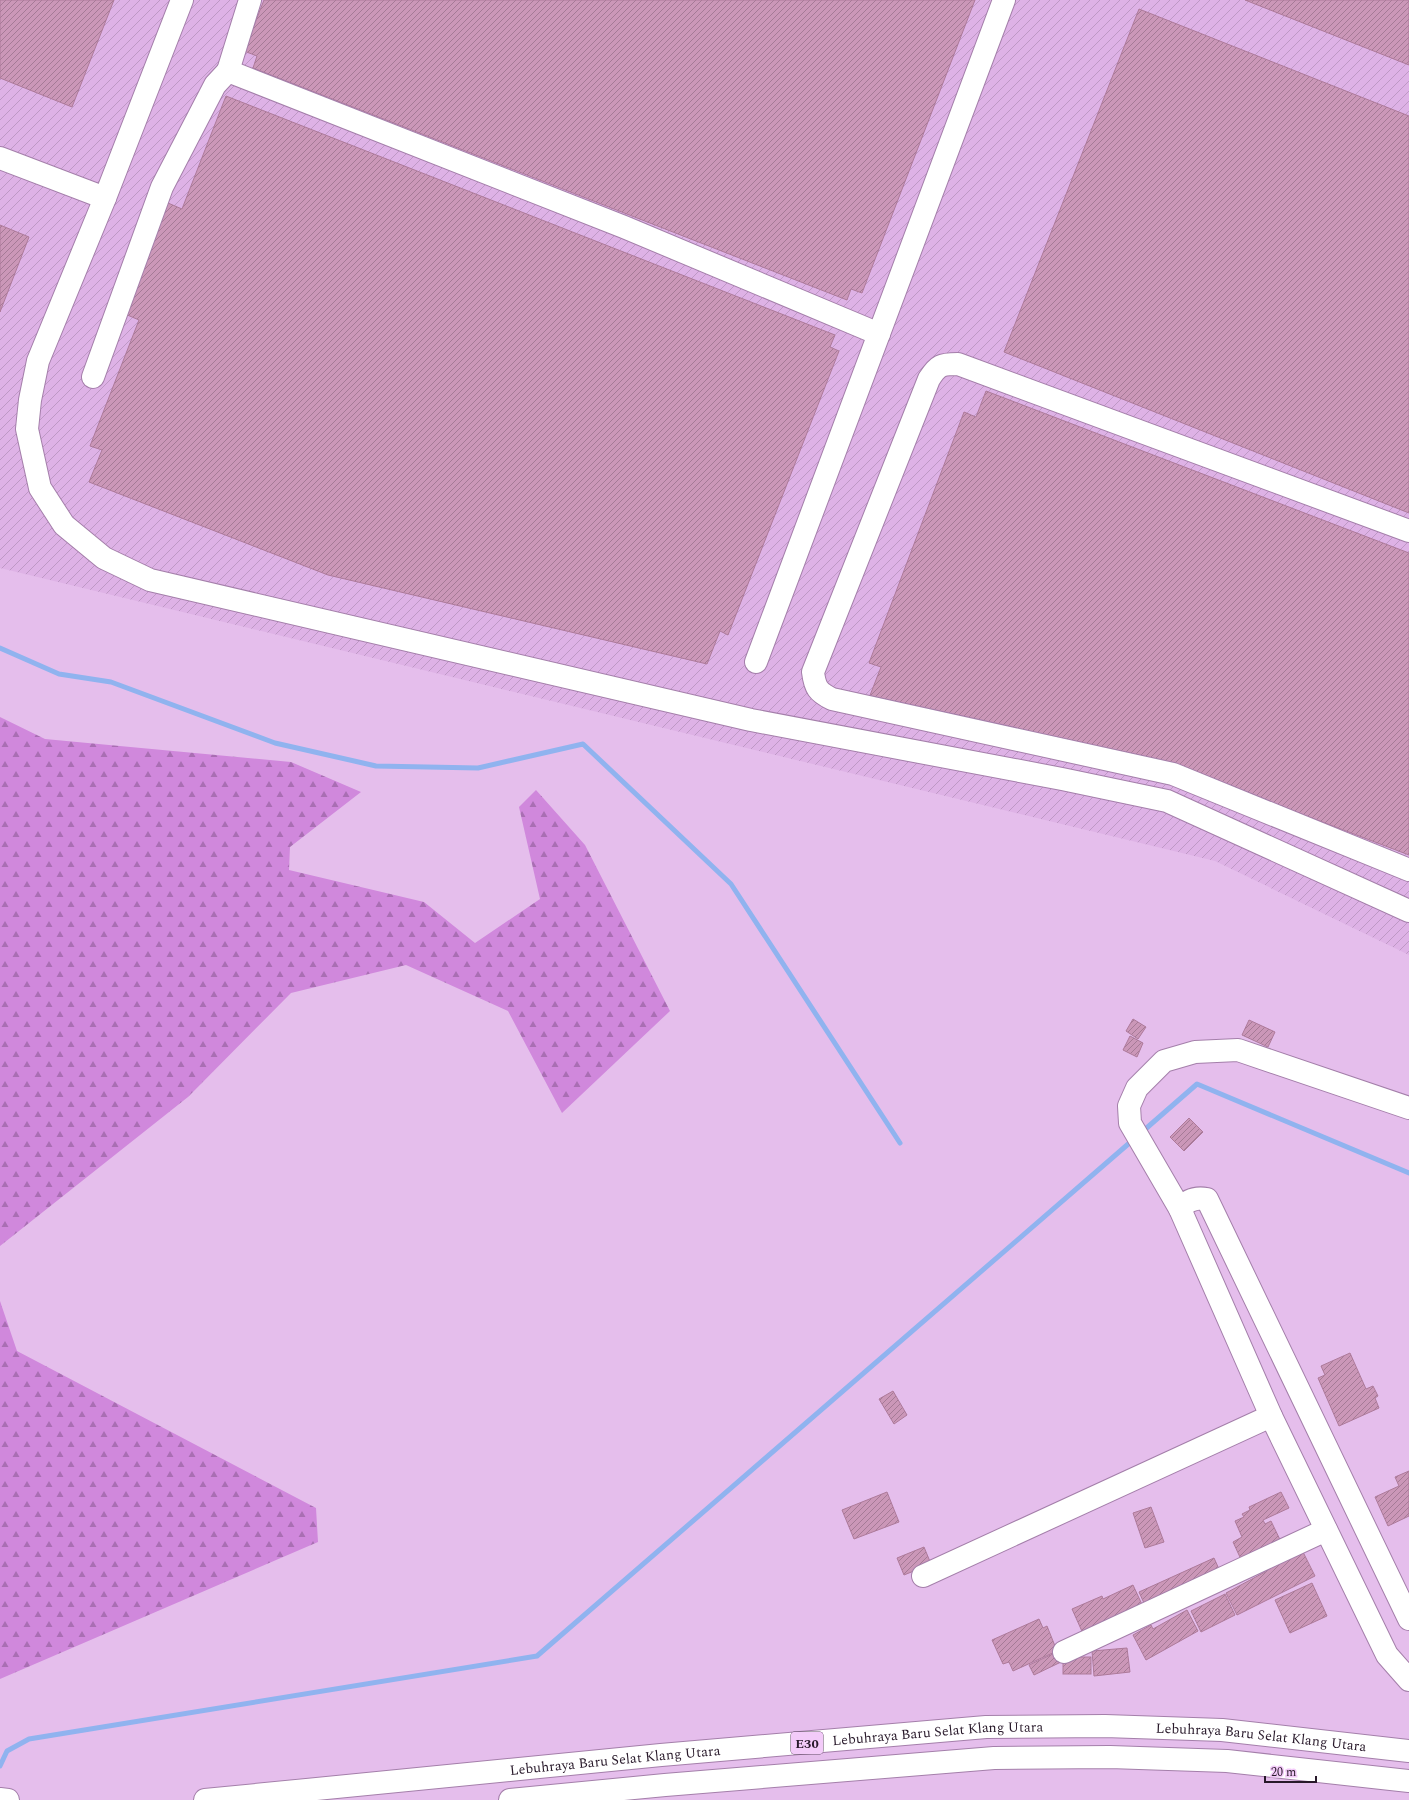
<svg xmlns="http://www.w3.org/2000/svg" width="1409" height="1800" font-family="Spectral,serif">
<defs>
<pattern id="industrial-furrows" width="10" height="10" patternUnits="userSpaceOnUse"><rect width="10" height="10" fill="#deb2e6"/><path d="M-1 1l2-2M0 10L10 0M9 11l2-2" fill="none" stroke="#be98c5"/></pattern>
<pattern id="forest-firs" width="22" height="20" patternUnits="userSpaceOnUse"><rect width="22" height="20" fill="#d088dc"/><path d="M5 1l3.5 6h-7zM16 11l3.5 6h-7z" fill="#a96eb3"/></pattern>
<pattern id="building-hatch" width="6" height="6" patternUnits="userSpaceOnUse"><rect width="6" height="6" fill="#cb97b8"/><path d="M-1 1l2-2M0 6l6-6M5 7l2-2" fill="none" stroke="#a57a96"/></pattern>
</defs>
<rect width="100%" height="100%" fill="#e5beec"/>
<!-- industrial -->
<path fill="url(#industrial-furrows)" d="M0,0h1409v955l-194,-94 -1215,-293z"/>
<!-- forest -->
<g fill="url(#forest-firs)">
<path d="M0,717l45,22 246,23 70,30 -71,55 -1,23 135,32 51,41 65,-44 -21,-92 17,-17 49,55 85,166 -108,102 -54,-102 -102,-46 -115,28 -103,104 -188,149z"/>
<path d="M0,1301l17,50 299,157 2,34 -318,137z"/>
</g>
<g fill="none" stroke-linecap="round" stroke-linejoin="round">
<!-- stream -->
<g stroke="#90b3ef" stroke-width="5">
<path d="M0,648l59,26 52,8 164,61 101,23 102,2 105,-24 148,140 169,259"/>
<path d="M1142,1132l55,-48 212,89"/>
<path d="M0,1766l7,-15 22,-12 508,-83 597,-517"/>
</g>
</g>
<!-- building -->
<g fill="url(#building-hatch)" stroke="#ad7a9a">
<path d="M0,0h114l-42,107 -72,-29z"/>
<path d="M264,0h711l-113,293 -11,-4 -4,11 -594,-232 4,-12 -13,-5z"/>
<path d="M1245,0h164v65z"/>
<path d="M1139,9l270,107v397l-405,-161z"/>
<path d="M226,96l609,239 -5,12 9,4 -111,284 -8,-4 -13,33 -379,-89 -239,-93 13,-32 -12,-4 49,-126 -14,-6 43,-111 14,6z"/>
<path d="M0,225l29,12 -29,75z"/>
<path d="M986,391l423,162v302l-228,-87 -312,-70 12,-31 -12,-4 95,-251 12,5z"/>
<path d="M1133,1019l13,8 -8,12 -12,-8z"/>
<path d="M1249,1020l26,12 -7,15 -26,-12z"/>
<path d="M1130,1036l13,7 -6,14 -14,-7z"/>
<path d="M1189,1118l14,14 -19,19 -14,-14z"/>
<path d="M1350,1353l16,36 7,-3 5,10 -3,2 4,10 -40,18 -21,-48 7,-3 -4,-9z"/>
<path d="M893,1391l14,24 -13,9 -15,-25z"/>
<path d="M1409,1471v45l-21,10 -13,-29 24,-11 -4,-9z"/>
<path d="M887,1492l12,30 -45,17 -12,-29z"/>
<path d="M1281,1492l8,16 -26,12 2,4 6,-3 14,29 -40,18 -12,-26 9,-5 -7,-16 9,-4 -2,-3 8,-4 -1,-3z"/>
<path d="M1151,1507l13,35 -19,6 -12,-35z"/>
<path d="M924,1547l7,17 -27,11 -7,-17z"/>
<path d="M1303,1552l12,24 -78,39 -11,-22 39,-21 -1,-1z"/>
<path d="M1214,1558l9,20 -75,34 -9,-20z"/>
<path d="M1312,1583l15,33 -37,17 -15,-33z"/>
<path d="M1133,1585l12,26 -60,27 -13,-29 30,-13 1,3z"/>
<path d="M1225,1594l10,21 -34,17 -10,-21z"/>
<path d="M1187,1610l11,21 -52,29 -13,-25 18,-10 2,4z"/>
<path d="M1039,1619l4,9 4,-2 10,25 -44,20 -4,-9 -6,2 -11,-24z"/>
<path d="M1127,1648l3,24 -36,4 -2,-25z"/>
<path d="M1057,1652l4,10 -27,13 -5,-10z"/>
<rect x="1063" y="1657" width="28" height="17"/>
</g>
<g fill="none" stroke-linecap="round" stroke-linejoin="round">
<defs>
<g id="minor">
<path d="M182,0l-77,198 -67,163 -8,39 -3,29 13,59 24,37 40,33 46,22 601,140 311,59 105,22 242,110"/>
<path d="M228,71l22,-71"/>
<path d="M0,158l105,40"/>
<path d="M93,377l69,-190 53,-102 13,-14 396,156 255,107"/>
<path d="M1409,531l-451,-167c-17,0 -20,1 -29,15l-116,293c2,16 5,20 19,27l341,75 236,96"/>
<path d="M756,662l248,-662"/>
<path d="M1180,1209l-50,-86 -1,-17 8,-18 27,-27 31,-9 43,-2 171,58"/>
<path d="M923,1576l348,-160"/>
<path d="M1409,1619l-202,-420c-11,-2 -20,1 -27,10l91,207 116,239 22,25"/>
<path d="M1064,1652l262,-122"/>
</g>
<g id="highway">
<path d="M0,1799l8,1"/>
<path id="s1" d="M205,1800l456,-45 325,-28 119,-1 117,4 187,21"/>
<path d="M510,1800l155,-15 329,-27 116,-1 117,4 182,20"/>
</g>
</defs>
<!-- minor casing -->
<use href="#minor" stroke="#a47faa" stroke-width="24"/>
<!-- highway casing -->
<use href="#highway" stroke="#a47faa" stroke-width="24"/>
<!-- minor -->
<use href="#minor" stroke="#fff" stroke-width="22"/>
<!-- highway -->
<use href="#highway" stroke="#fff" stroke-width="22"/>
</g>
<g text-anchor="middle" stroke-width="3" stroke-linejoin="round" paint-order="stroke">
<!-- shield labels -->
<rect fill="#f3cbf9" stroke="#654e68" stroke-width="1" x="791" y="1732" width="32" height="22" rx="3"/>
<g font-size="13" font-weight="bold" fill="#28192a">
<text x="807" y="1748">E30</text>
</g>
<!-- street labels -->
<g font-size="14" fill="#28192a" stroke="#f3cbf9">
<text dy="5" stroke="none"><textPath href="#s1" startOffset="736">Lebuhraya Baru Selat Klang Utara</textPath></text>
<text dy="5" stroke="none"><textPath href="#s1" startOffset="1060">Lebuhraya Baru Selat Klang Utara</textPath></text>
<text dy="5" stroke="none"><textPath href="#s1" startOffset="412">Lebuhraya Baru Selat Klang Utara</textPath></text>
</g>
</g>
<!-- scale -->
<path d="M1265 1776v6h51v-6" fill="none" stroke="#28192a" stroke-width="2"/>
<text x="1271" y="1776" font-size="12" fill="#28192a" stroke="#f3cbf9" stroke-width="3" paint-order="stroke">20 m</text>
</svg>
